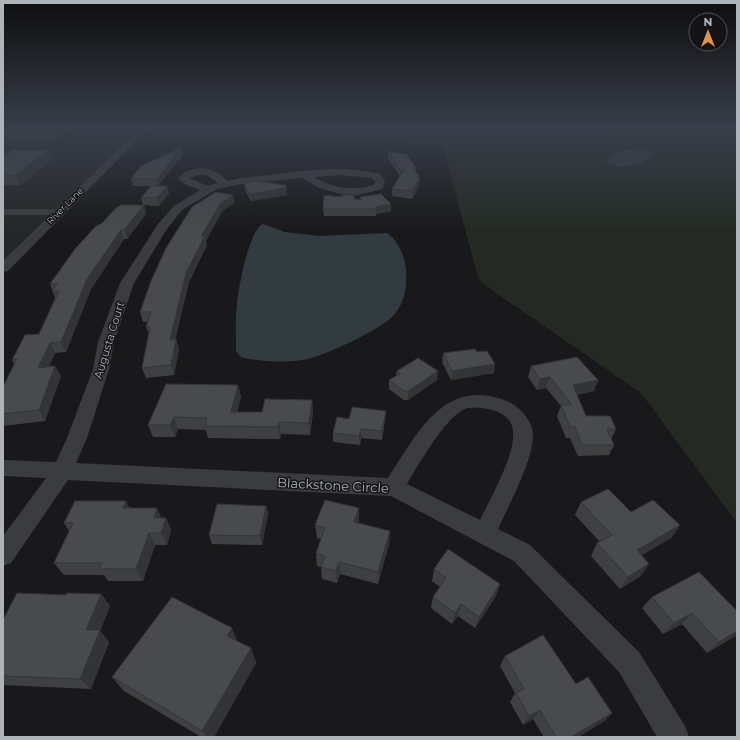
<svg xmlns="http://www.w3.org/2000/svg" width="740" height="740" font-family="Montserrat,sans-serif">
<rect width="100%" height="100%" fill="#19191b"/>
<!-- built -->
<path fill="#252628" d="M3,128h599l16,16 -487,-2 -128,126z"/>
<!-- green -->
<path fill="#242a23" d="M602,128h135v395l-96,-130 -162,-112 -37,-138 175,1z"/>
<!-- water -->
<g fill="#323c40">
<path d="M643,148l5,1 5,3c-3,4 -5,8 -9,10 -9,5 -33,7 -39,-2l13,-9z"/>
<path d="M263,224l22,8 34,4 68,-3c12,8 18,24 19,37 1,17 -1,33 -13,46 -14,14 -65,38 -85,43 -16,4 -50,3 -67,-2l-5,-6c0,-15 -1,-31 1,-46 1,-15 12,-76 26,-81z"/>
</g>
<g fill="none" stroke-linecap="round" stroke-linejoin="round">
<!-- minor -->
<g fill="#3a3c3f" fill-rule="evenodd">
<path d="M140,128h9l-141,143 -5,1v-11l47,-46h-47v-6h54z"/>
<path d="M202,168l15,4 11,9 13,-3c44,-4 95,-15 139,-4l5,8 -3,7 -24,6 -18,-1 -21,-6 -17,-10 -61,6 -24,5 -35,21 -15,19 -33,54 -20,59 -5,27 -22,69 -11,25 312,15c29,-44 56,-102 119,-77 11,4 25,19 26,32 1,26 -24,72 -35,96l32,16 109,107 46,74 4,11h-32l-38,-65 -105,-111 -123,-65 -323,-16 -57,83 -8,3v-30l43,-58 -43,-2v-16l53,2 11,-24 26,-69 5,-27 22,-59 38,-59 16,-18 26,-16 -16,-6 -6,-6c6,-7 14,-9 24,-10zM202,174l7,2 9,7 -10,3 -19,-8zM340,175l32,3 3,4 -1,3c-22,6 -40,4 -60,-8zM468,408c16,-1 43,2 45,23 3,23 -23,68 -33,89l-73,-36c11,-18 41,-72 61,-76z"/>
</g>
</g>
<!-- wall -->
<g fill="#3e4042">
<path d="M3,128h71l-14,11h-57z"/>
<path d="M388,152l28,21 3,12 -7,14 -20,-3v-7l8,-13 -12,-17z"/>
<path d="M183,154l-25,32h-25l-2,-7z"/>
<path d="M3,157l49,3 -32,25h-17z"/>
<path d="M244,183l43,12 -36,6 -6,-11z"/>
<path d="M167,186l2,7 -10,13 -15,-1 2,9 -19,25h-3l-33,50 -25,63 -11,1 -6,14 12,9 -16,45 -42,5v-39l11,-23 -2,-4 27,-26 16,-36 -5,-14 93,-79 -2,-7z"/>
<path d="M233,195l1,8 -12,8 -16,30 1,4 -18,37 -14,57 4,10 -5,26 -28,3 -4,-10 7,-34 -3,-7 2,-5h-5l-3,-10z"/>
<path d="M341,197l19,2v-2l31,7v7l-15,3v2h-52l-1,-7z"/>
<path d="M477,352l17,21 -43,7 -9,-18 1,-9z"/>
<path d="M531,366l67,14 -4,11 -17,4 9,21 30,13 -5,10 3,6 -5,10 -31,1 -8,-18h-4l-9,-22 4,-10 -15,-18 -9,2 -9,-13z"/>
<path d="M397,371l40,9 -29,20h-4l-15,-11v-9l7,-4z"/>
<path d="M238,385l3,12 -4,15h25l50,-12 1,12 -3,23 -29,-1 -1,5 -72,-1 -2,-8 -28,-1 -3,8h-22l-5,-12z"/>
<path d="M386,411l-1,9 -3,20 -21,-2 -1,7 -27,-3v-9l16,-14z"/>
<path d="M126,501l3,7 33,10h4l5,12 -4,15h-12l-12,36h-35l-4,-6h-40l-10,-12 15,-32 -5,-8z"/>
<path d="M581,502l50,10 49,13 -9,13 -30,17v21l-21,13 -29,-33 6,-13 3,-1 -25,-27z"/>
<path d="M266,506l2,8 -6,31 -50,-1 -3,-9z"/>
<path d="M359,521l-1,2 31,21 -11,40 -38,-10 -3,9 -15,-4 -1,-12 -4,-1 -1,-13 5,-14 -4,-1 -2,-13z"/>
<path d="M434,569l66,15 -4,12 -21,32 -17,-12 -6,8 -21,-16 2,-11 7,-10 -8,-6z"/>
<path d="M101,594l9,12 -10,25 9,11 -18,47 -88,-4v-65l63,-25z"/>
<path d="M652,597l85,14v24l-30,18 -25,-29 -19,10 -21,-26z"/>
<path d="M251,648l5,15 -42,74h-13l-77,-46 -12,-14z"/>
<path d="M505,656l71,28 36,29 -9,9 -25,15h-34l-11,-18 -10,6 -13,-23 5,-9 -15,-27z"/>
</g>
<!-- shaded-wall -->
<g fill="#323436">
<path d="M59,128h15l-14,11 -3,-9z"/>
<path d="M181,148l2,6 -25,32 -1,-7z"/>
<path d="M48,150l4,10 -32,25 -4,-10z"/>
<path d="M413,168h3v7z"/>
<path d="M404,169l-4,7v-6z"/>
<path d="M420,178l-1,7 -7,14v-8z"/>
<path d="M286,185l1,10 -36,6 -1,-7z"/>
<path d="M167,186l2,7 -10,13 -2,-8z"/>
<path d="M233,195l1,8 -12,8 -16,30 1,4 -18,37 -16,68 -3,-10 16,-67 15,-37 20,-33z"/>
<path d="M391,204v7l-15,3v-7z"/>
<path d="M144,205l2,9 -19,25 -3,-9z"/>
<path d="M121,230l3,9 -33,50 -25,63 -5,-10 26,-63z"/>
<path d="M176,339l3,10 -5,26 -3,-10z"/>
<path d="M50,343l5,10 -11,25 -6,-10z"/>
<path d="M495,364l-1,9 -43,7 1,-9z"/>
<path d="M55,366l6,10 -16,45 -6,-11z"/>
<path d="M438,371l-1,9 -29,20v-9z"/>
<path d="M550,377l-4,11 -9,2 3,-11z"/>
<path d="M598,380l-4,11 -25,5 4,-11z"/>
<path d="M238,385l3,12 -7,27 -3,-12z"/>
<path d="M312,400l1,12 -3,23 -1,-12z"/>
<path d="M386,411l-1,9 -3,20v-9z"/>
<path d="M174,417l4,12 -3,8 -5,-12z"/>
<path d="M279,422l2,12 -1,5 -2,-12z"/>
<path d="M361,429v9l-1,7 -1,-9z"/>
<path d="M126,501l7,13 -10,-6z"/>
<path d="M266,506l2,8 -6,31 -2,-9z"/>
<path d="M157,508l6,13 -9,-3z"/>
<path d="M359,508v13l-5,14v-13z"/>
<path d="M166,518l5,12 -4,15 -6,-12z"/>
<path d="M680,525l-9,13 -42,25 8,-13z"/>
<path d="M390,531l-1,13 -11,40v-12z"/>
<path d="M149,533l6,12 -12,36 -7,-12z"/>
<path d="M339,562l1,12 -3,9 -1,-12z"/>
<path d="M649,564l-8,12 -21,13 8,-12z"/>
<path d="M500,584l-4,12 -21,32 4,-11z"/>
<path d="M101,594l9,12 -10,25 9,11 -18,47 -11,-10 6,-49z"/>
<path d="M461,604l-3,12 -6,8 3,-11z"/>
<path d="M692,613l-10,11 -19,10 11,-11z"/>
<path d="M232,628l6,15 -11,-7z"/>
<path d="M737,631v4l-30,18 12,-11z"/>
<path d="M251,648l5,15 -42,74h-7l-5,-6z"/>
<path d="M540,710l-7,9 -10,6 6,-9z"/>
<path d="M612,713l-9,9 -25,15h-7z"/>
</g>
<!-- building -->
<g fill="#484a4d" stroke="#323436">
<path d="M3,128h56l-2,2h-54z"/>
<path d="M181,148l-24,31h-26l10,-13z"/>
<path d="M13,150h35l-32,25h-13v-18z"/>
<path d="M388,152l18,2 10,14h-3l7,10 -8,13 -20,-2 12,-20 -4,1z"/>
<path d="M256,181l30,4v3l-36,6 -6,-11z"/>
<path d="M151,186h16l-10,12h-16z"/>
<path d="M216,192l17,3 -12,8 -20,33h4l-19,37 -16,67 6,-1 -5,26 -29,3 8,-41h-4l5,-15h-11l11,-31 15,-33 26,-41z"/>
<path d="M381,194l10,10 -15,3v2h-53l1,-14 17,2 1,-2h12v4l8,1 -2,-3z"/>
<path d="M121,205h23l-20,25h-3l-34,49 -26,63 -11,1 -12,25 17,-2 -16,44 -36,4v-27l14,-28 -5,1 13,-25 14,-1 20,-43h-7l5,-7h-7l25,-35 20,-22 7,-4 14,-15z"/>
<path d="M475,349l2,3 10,-1 8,13 -43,7 -9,-18z"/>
<path d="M577,357l21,23 -25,5 13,31h24l6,13h-9l7,16h-32l-7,-18h-5l-9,-22h11l-22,-28 -10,2 -9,-13z"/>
<path d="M418,358l20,13 -30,20h-4l-15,-11 11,-6 -3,-3z"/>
<path d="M166,384l72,1 -7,27h31l3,-13 47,1 -3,23 -30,-1 -1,5 -73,-1 2,-8 -33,-1 -4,8h-22z"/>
<path d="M352,407l34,4 -4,20 -21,-2 -2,7 -26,-3 4,-16 12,2z"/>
<path d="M608,489l23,23 22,-12 27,25 -43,25 12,14 -21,13 -31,-34 15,-8 -31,-33z"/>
<path d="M325,500l34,8 -5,14 36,9 -12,41 -39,-10 -3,9 -15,-4 4,-11 -9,-3 9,-25 -10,-3z"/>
<path d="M75,501h51l-3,7h34l-3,10h12l-5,15h-12l-13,36h-37l3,-6h-48l19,-40h-9z"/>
<path d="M217,504l49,2 -6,30 -51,-1z"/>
<path d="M448,549l52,35 -21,33 -18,-13 -6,9 -22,-16 13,-19 -12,-9z"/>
<path d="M699,572l38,39v20l-18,11 -27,-29 -18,10 -22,-26z"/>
<path d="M17,593l49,2 1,-2 34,1 -15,36h14l-20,49 -77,-3v-56z"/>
<path d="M172,597l60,31 -5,8 24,12 -49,83 -90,-54z"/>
<path d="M543,635l33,49 12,-7 24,36 -41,24h-15l-16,-27 -11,6 -13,-23 8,-4 -19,-33z"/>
</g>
<!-- sky -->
<linearGradient id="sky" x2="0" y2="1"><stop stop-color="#0e0e0f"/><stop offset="0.55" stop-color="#383e4a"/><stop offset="1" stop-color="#383e4a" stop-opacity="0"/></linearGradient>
<rect width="740" height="232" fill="url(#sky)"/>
<g text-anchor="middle" stroke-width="3" stroke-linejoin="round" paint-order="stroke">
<!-- far-street labels -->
<g font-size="9" fill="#adb3b9" stroke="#141416">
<text transform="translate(65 206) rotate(-45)" y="3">River Lane</text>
</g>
<!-- street labels -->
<g font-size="11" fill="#adb3b9" stroke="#141416">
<text transform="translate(109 340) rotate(-73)" y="4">Augusta Court</text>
</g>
<!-- near-street labels -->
<g font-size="13" fill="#adb3b9" stroke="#141416">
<text transform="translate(333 485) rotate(3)" y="5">Blackstone Circle</text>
</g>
</g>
<!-- border -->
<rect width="740" height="740" fill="none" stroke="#adb3b9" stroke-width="8"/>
<!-- north arrow -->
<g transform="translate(708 32)"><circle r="19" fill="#141416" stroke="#515457"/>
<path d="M0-3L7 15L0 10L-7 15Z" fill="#e0934c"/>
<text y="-6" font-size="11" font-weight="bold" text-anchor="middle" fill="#adb3b9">N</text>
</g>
</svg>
